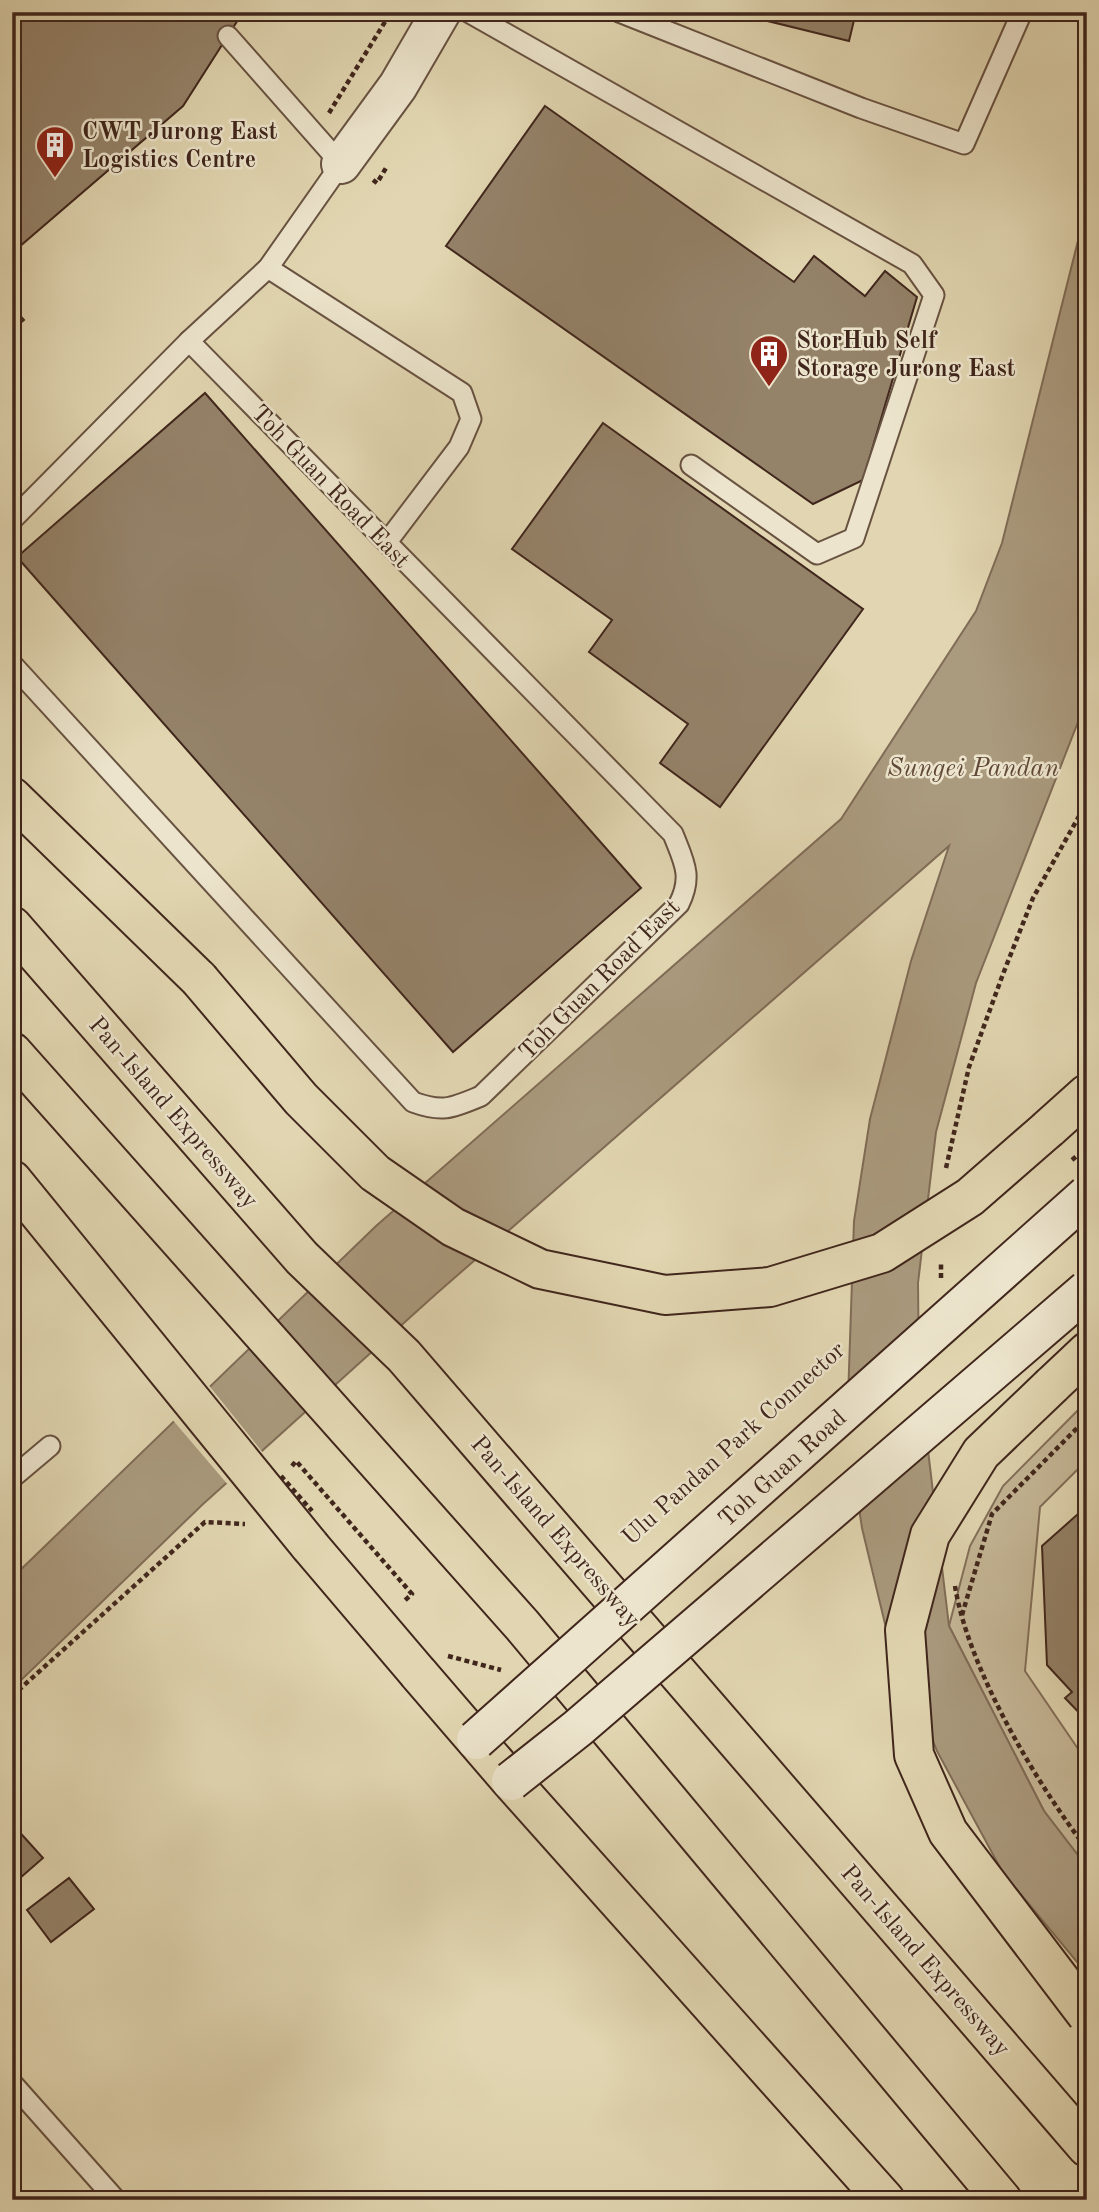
<svg xmlns="http://www.w3.org/2000/svg" width="1099" height="2212" font-family="'Old Standard TT',serif">
<rect width="100%" height="100%" fill="#e1d6b1"/>
<filter id="stains"><feTurbulence type="fractalNoise" baseFrequency=".00286" numOctaves="4"/><feColorMatrix values="0 0 0 0 .2 0 0 0 0 .09 0 0 0 0 .02 0 0 0 .5 -.17"/></filter>
<radialGradient id="worn" r=".72"><stop offset=".6" stop-color="#630" stop-opacity="0"/><stop offset="1" stop-color="#630" stop-opacity=".3"/></radialGradient>
<!-- green -->
<path fill="#c6b898" stroke="#836f5a" stroke-width="2" d="M1087,1401v59l-47,47 -15,164 62,91v105l-43,-56 -95,-185 21,-80 33,-60z"/>
<!-- water -->
<path fill="#aa9a7e" stroke="#806c57" stroke-width="2" d="M1087,205v494l-111,284 -40,149 -18,151 1,92 30,251 95,185 43,56v107l-84,-101 -66,-122 -51,-123 -24,-100 -15,-99 7,-208 16,-102 41,-158 38,-115 -513,448 -234,211 -190,184v-111l364,-352 465,-407 135,-208 26,-68z"/>
<!-- pier -->
<g fill="#e1d6b1">
<path d="M922,1321v54l10,70 -76,65 -12,-80z"/>
<path d="M207,1383l57,71 -35,32 -58,-68z"/>
</g>
<!-- building -->
<g fill="#948269" stroke="#40261c" stroke-width="2">
<path d="M12,12h231l-60,94 -171,147z"/>
<path d="M731,12h125l-7,29z"/>
<path d="M545,106l249,176 20,-26 51,40 20,-25 32,26 -54,183 -50,24 -367,-258z"/>
<path d="M12,307l12,13 -12,10z"/>
<path d="M205,393l436,495 -188,164 -436,-495z"/>
<path d="M603,423l260,186 -143,198 -60,-44 28,-39 -99,-72 23,-32 -100,-71z"/>
<path d="M1087,1506v140l-5,4 5,5v66l-22,-23 7,-6 -25,-27 -5,-119z"/>
<path d="M14,1826l29,32 -31,27v-57z"/>
<path d="M69,1878l25,31 -43,33 -24,-32z"/>
</g>
<g fill="none" stroke-linecap="round" stroke-linejoin="round">
<defs>
<g id="service">
<path d="M468,12l444,252 22,31 -80,243 -37,16 -126,-89"/>
<path d="M619,12l242,96 103,36 58,-132"/>
<path d="M268,268l194,125 9,26 -12,28 -72,95"/>
<path d="M12,520l177,-179 79,-73 73,-104 -113,-128"/>
<path d="M12,664l401,438c30,11 39,6 68,-6l198,-192c14,-28 5,-42 -6,-70l-484,-493"/>
<path d="M12,1478l38,-32"/>
<path d="M12,2083l104,117"/>
</g>
<path id="minor" d="M341,164l57,-78 43,-74"/>
<g id="motorway">
<path d="M12,797l187,182"/>
<path d="M12,926l290,332 102,98 683,791"/>
<path d="M12,1052l510,573 480,575"/>
<path d="M1048,1129l39,-35"/>
<path d="M12,1180l298,366"/>
<path d="M1052,1385l35,-33"/>
<path d="M418,1673l93,108 374,419"/>
</g>
</defs>
<!-- service casing -->
<use href="#service" stroke="#685241" stroke-width="23"/>
<!-- minor casing -->
<use href="#minor" stroke="#685241" stroke-width="42"/>
<!-- motorway casing -->
<use href="#motorway" stroke="#40261c" stroke-width="42"/>
<!-- path -->
<g stroke="#40261c" stroke-width="4.5" stroke-dasharray="5 3.5" stroke-linecap="butt">
<path d="M329,113l62,-101"/>
<path d="M373,180l4,3 9,-15"/>
<path d="M946,1168l23,-101 34,-93 30,-76 54,-96"/>
<path d="M941,1278v-17"/>
<path d="M292,1466l4,-5 116,133 -9,8"/>
<path d="M955,1586c13,82 81,197 132,263"/>
<path d="M962,1615l30,-101 95,-96"/>
<path d="M12,1696l193,-174 40,2"/>
</g>
<!-- service -->
<use href="#service" stroke="#ece4cc" stroke-width="19"/>
<!-- minor -->
<use href="#minor" stroke="#ece4cc" stroke-width="38"/>
<!-- motorway -->
<use href="#motorway" stroke="#e1d6b1" stroke-width="38"/>
<defs>
<g id="secondary-bridge">
<path d="M476,1740l611,-545"/>
<path d="M511,1781l67,-53 509,-438"/>
</g>
<g id="motorway-bridge">
<path d="M199,979l102,120 74,74 78,54 87,42 125,26 105,-8 112,-34 88,-56 78,-68"/>
<path d="M1052,1385l-71,68 -51,82 -25,95 9,125 34,77 139,183"/>
<path d="M310,1546l108,127"/>
</g>
</defs>
<!-- secondary-bridge casing -->
<use href="#secondary-bridge" stroke="#40261c" stroke-width="42" stroke-linecap="butt"/>
<!-- motorway-bridge casing -->
<use href="#motorway-bridge" stroke="#40261c" stroke-width="42" stroke-linecap="butt"/>
<!-- path-bridge -->
<g stroke="#40261c" stroke-width="4.5" stroke-dasharray="5 3.5" stroke-linecap="butt">
<path d="M1072,1160l15,-13"/>
<path d="M281,1476l31,35"/>
<path d="M448,1656l53,14"/>
</g>
<!-- secondary-bridge -->
<use href="#secondary-bridge" stroke="#ece4cc" stroke-width="38"/>
<!-- motorway-bridge -->
<use href="#motorway-bridge" stroke="#e1d6b1" stroke-width="38"/>
</g>
<!-- icons -->
<defs>
<symbol id="building-pin" viewBox="-11 -11 22 30"><path d="M0 17L-7.5 6A9.5 9.5 0 1 1 7.5 6Z" fill="#8f2418" stroke="#ece4cc"/><path d="M-4-6H4V6H1V3H-1V6H-4ZM-2.5-4.3h1.7v1.8h-1.7ZM.8-4.3h1.7v1.8H.8ZM-2.5-1h1.7V.8h-1.7ZM.8-1h1.7V.8H.8Z" fill="#fff"/></symbol>
</defs>
<g fill-rule="evenodd">
<use href="#building-pin" x="33" y="123" width="44" height="60"/>
<use href="#building-pin" x="747" y="332" width="44" height="60"/>
</g>
<g text-anchor="middle" stroke-width="5" stroke-linejoin="round" paint-order="stroke">
<!-- poi labels -->
<g font-size="24" font-weight="bold" fill="#40261c" stroke="#ece4cc" text-anchor="start">
<text x="82" y="139">CWT Jurong East<tspan x="82" dy="28">Logistics Centre</tspan></text>
<text x="796" y="348">StorHub Self<tspan x="796" dy="28">Storage Jurong East</tspan></text>
</g>
<!-- street labels -->
<g font-size="24" fill="#40261c" stroke="#ece4cc">
<text transform="translate(331 486) rotate(46)" y="8">Toh Guan Road East</text>
<text transform="translate(599 979) rotate(-45)" y="8">Toh Guan Road East</text>
<text transform="translate(174 1112) rotate(49)" y="8">Pan-Island Expressway</text>
<text transform="translate(733 1443) rotate(-42)" y="8">Ulu Pandan Park Connector</text>
<text transform="translate(782 1468) rotate(-42)" y="8">Toh Guan Road</text>
<text transform="translate(556 1531) rotate(49)" y="8">Pan-Island Expressway</text>
<text transform="translate(926 1960) rotate(49)" y="8">Pan-Island Expressway</text>
</g>
<!-- water labels -->
<g font-size="26" font-style="italic" fill="#604939" stroke="#ece4cc">
<text x="973" y="776">Sungei Pandan</text>
</g>
</g>
<!-- margin -->
<rect width="1099" height="2212" fill="none" stroke="#e1d6b1" stroke-width="42"/>
<rect x="14" y="14" width="1071" height="2184" fill="none" stroke="#40261c" stroke-width="3.5"/>
<rect x="21" y="21" width="1057" height="2170" fill="none" stroke="#40261c" stroke-width="2"/>
<rect width="100%" height="100%" filter="url(#stains)"/>
<rect width="100%" height="100%" fill="url(#worn)"/>
</svg>
